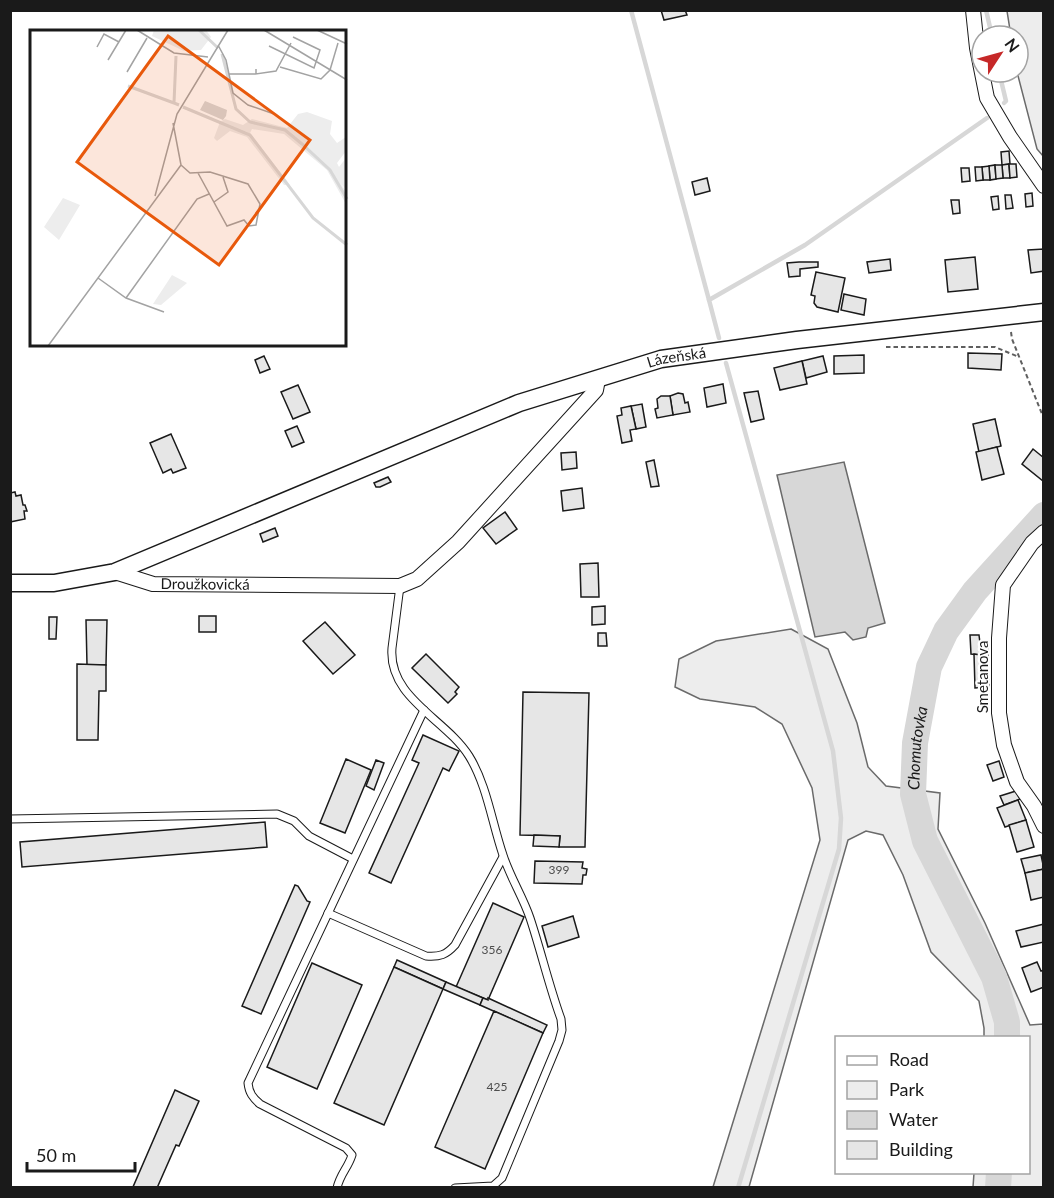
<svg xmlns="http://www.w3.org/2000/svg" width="1054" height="1198" font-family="Lato,sans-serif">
<rect width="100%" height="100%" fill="#fff"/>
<!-- green -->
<g fill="#ededed" stroke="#6a6a6a" stroke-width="1.5">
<path d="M1007,11h36v145l-6,-7 -20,-77 1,-36h-7z"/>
<path d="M791,629l37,20 29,74 11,44 18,19 54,7 -2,36 47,94 45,102 13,-1v163h-70l1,-14 54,-1v-134l-44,-1v-9l-5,-27 -48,-49 -28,-77 -20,-40 -17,-4 -18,9 -99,347h-36l107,-347 -8,-52 -30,-64 -27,-17 -55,-8 -25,-12 4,-28 37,-18z"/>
</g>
<!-- water -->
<path fill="#d7d7d7" stroke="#6a6a6a" stroke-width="1.5" d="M844,462l41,161 -17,5 -2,9 -13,3 -8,-8 -30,5 -38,-162z"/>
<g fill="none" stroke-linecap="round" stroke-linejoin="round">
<!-- stream -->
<g stroke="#d7d7d7" stroke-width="4.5">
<path d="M631,10l78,290"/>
<path d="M986,10l6,26"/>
<path d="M999,72l7,29 -2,2"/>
<path d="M719,338l-10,-38 96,-55 182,-127"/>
<path d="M726,363l107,388 8,67 -2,31 -101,339"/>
</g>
<!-- river -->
<g stroke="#d7d7d7" stroke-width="26">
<path id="s1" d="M1007,1038v-16l-13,-45 -69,-136 -12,-47 2,-51 14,-76 17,-36 29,-40 69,-76"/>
<path d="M998,1188l1,-16"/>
</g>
</g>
<!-- building -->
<g fill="#e6e6e6" stroke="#1a1a1a" stroke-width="1.5">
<path d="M661,10h24l2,5 -23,5z"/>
<path d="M1009,151l1,13 -8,1 -1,-13z"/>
<path d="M1009,164l1,14h-7l-1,-13z"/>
<path d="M1009,164h7l1,13 -7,1z"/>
<path d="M995,165l1,14 -6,1 -1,-14z"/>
<path d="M995,165h7l1,13 -7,1z"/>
<path d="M989,166l1,14h-7l-1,-13z"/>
<path d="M975,167h7l1,13 -7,1z"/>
<path d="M961,168h8l1,13 -8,1z"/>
<path d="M707,178l3,13 -15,4 -3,-13z"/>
<path d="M1032,193l1,13 -7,1 -1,-13z"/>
<path d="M1005,195h6l2,13 -7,1z"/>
<path d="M998,196l1,13 -6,1 -2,-13z"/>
<path d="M951,200h8l1,13 -7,1z"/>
<path d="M1044,249v22l-13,2 -3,-23z"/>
<path d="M975,257l3,32 -30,3 -3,-32z"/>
<path d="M890,259l1,11 -22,3 -2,-11z"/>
<path d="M799,262h19v5l-18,2v7l-11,1 -2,-14z"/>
<path d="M816,272l29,6 -7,34 -21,-5 -3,-4 1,-7 -4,-1z"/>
<path d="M844,294l22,5 -2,16 -23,-5z"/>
<path d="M968,353l34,1 -1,16 -33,-2z"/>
<path d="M864,355v18l-30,1v-18z"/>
<path d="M264,356l6,13 -10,4 -5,-13z"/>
<path d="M823,356l4,16 -21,6 -4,-17z"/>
<path d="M802,361l5,23 -27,6 -6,-22z"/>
<path d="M723,384l3,19 -19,4 -3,-19z"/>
<path d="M298,385l12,27 -17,7 -12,-27z"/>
<path d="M758,391l6,28 -13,3 -7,-29z"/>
<path d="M678,393l5,1 2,9 3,-1 2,10 -17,3 -3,-19z"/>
<path d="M661,396h9l3,19 -16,3 -2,-9 3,-1 -1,-9z"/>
<path d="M642,404l4,23 -10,2 -5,-23z"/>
<path d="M631,406l5,23 -6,1 2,11 -10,2 -5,-27 5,-1 -1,-7z"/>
<path d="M995,419l6,27 -22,6 -6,-28z"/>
<path d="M297,426l7,16 -12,5 -7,-16z"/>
<path d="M171,434l15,34 -13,5 -2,-4 -8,4 -13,-30z"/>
<path d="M997,447l7,27 -22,6 -6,-28z"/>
<path d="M1033,449l11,9 -1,23 -21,-17z"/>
<path d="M576,452l1,16 -15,2 -1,-17z"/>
<path d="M654,460l5,26 -8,1 -5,-25z"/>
<path d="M388,477l3,5 -11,5h-4l-2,-4z"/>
<path d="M582,488l2,20 -21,3 -2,-20z"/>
<path d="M15,492l1,4 5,-1 2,10h2l2,6h-3l1,8 -15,3v-29z"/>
<path d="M505,512l12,17 -21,15 -13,-16z"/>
<path d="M275,528l3,8 -15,6 -3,-8z"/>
<path d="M598,563l1,34h-18l-1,-33z"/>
<path d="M605,606v18l-13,1v-18z"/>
<rect x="199" y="616" width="17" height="16"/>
<path d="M49,617h8l-1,22h-7z"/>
<path d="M86,620h21l-1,45h-19z"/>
<path d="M325,622l30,33 -22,19 -30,-33z"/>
<path d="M598,633h8l1,13h-9z"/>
<path d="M970,635h9l1,8 6,-1v3h2v11l-17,-2z"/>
<path d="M426,654l33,33 -4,5 2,2 -9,9 -36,-35z"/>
<path d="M974,654l14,2 1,31 -14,1z"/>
<path d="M77,664l29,1v26h-7l-1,49h-21z"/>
<path d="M523,692l66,1 -4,154h-26l1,-11 -40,-1z"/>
<path d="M423,735l36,16 -10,20 -6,-3 -52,115 -22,-10 50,-110 -7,-3z"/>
<path d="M346,759l25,11 -26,63 -25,-10z"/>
<path d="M376,760l8,3 -10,27 -8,-4z"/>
<path d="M999,761l5,16 -11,4 -6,-16z"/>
<path d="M1016,791l4,8 -16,6 -4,-9z"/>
<path d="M1018,800l8,20 -21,7 -8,-19z"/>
<path d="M1026,820l8,27 -17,5 -8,-27z"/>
<path d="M265,822l2,25 -245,20 -2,-25z"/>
<path d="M534,835l26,1 -1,11 -26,-1z"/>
<path d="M1041,855l3,14 -19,4 -4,-14z"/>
<path d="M535,861l48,1 -1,6 5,1 -1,6h-3l-1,9 -48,-1z"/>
<path d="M1044,869v28l-13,3 -6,-27z"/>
<path d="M295,885l3,1 9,15 3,1 -49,112 -19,-8z"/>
<path d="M493,903l31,14 -36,83 -32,-13z"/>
<path d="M573,916l6,21 -31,10 -6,-21z"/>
<path d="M1044,924v18l-23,5 -5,-16z"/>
<path d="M397,960l49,22 -3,7 -49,-22z"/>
<path d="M1037,962l4,9 3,-1v17l-13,5 -9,-24z"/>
<path d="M312,963l50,22 -45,104 -50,-22z"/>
<path d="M394,967l49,22 -59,136 -50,-22z"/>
<path d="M446,982l37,16 -3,7 -37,-16z"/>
<path d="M483,998l5,2v-2l59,27 -4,8 -63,-28z"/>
<path d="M494,1011l49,22 -58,136 -50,-22z"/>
<path d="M175,1090l24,11 -20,45 -3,-1 -19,43h-22l-2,-1z"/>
</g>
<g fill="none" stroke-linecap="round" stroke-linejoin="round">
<defs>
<g id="service">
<path d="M400,586l-8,62c-4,50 54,71 77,108 18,29 23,67 34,99 7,22 20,42 27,63 11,33 19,68 31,101l1,11 -3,11 -57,137 -9,8 -38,2"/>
<path d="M10,819l267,-5 17,7 15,15 44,23"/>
<path d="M328,913l98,43c14,1 20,-1 29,-11l48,-88"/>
<path d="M337,1188c3,-14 11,-20 15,-33l-6,-7 -86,-44c-7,-6 -11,-11 -12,-21l176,-373"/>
</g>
<g id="minor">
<path d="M973,10l4,38 10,50 23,39 34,49"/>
<path d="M1044,532l-12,11 -29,42 -4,53v75l5,32 13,37 17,24 10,20"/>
<path id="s2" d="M115,572l38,12 247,2 17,-7 41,-37 138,-152 2,-11"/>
</g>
<g id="tertiary">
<path id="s3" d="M10,583h44l61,-11 404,-169 142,-44 136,-19 247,-28"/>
</g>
</defs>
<!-- service casing -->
<use href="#service" stroke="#1a1a1a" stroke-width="9"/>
<!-- minor casing -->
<use href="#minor" stroke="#1a1a1a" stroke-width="16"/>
<!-- tertiary casing -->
<use href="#tertiary" stroke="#1a1a1a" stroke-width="19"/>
<!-- path -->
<g stroke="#5f5f5f" stroke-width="2" stroke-dasharray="4.5 3" stroke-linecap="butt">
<path d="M1011,332l1,7 32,80"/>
<path d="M886,347h109l24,10"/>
</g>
<!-- service -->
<use href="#service" stroke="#fff" stroke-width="7"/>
<!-- minor -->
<use href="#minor" stroke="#fff" stroke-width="14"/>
<!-- tertiary -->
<use href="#tertiary" stroke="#fff" stroke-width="16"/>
</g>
<g text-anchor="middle" stroke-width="4.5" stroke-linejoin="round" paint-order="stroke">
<!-- number labels -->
<g font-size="12" fill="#4d4d4d">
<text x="559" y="874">399</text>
<text x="492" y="954">356</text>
<text x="497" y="1091">425</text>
</g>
<!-- street labels -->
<g font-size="15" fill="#1a1a1a" stroke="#fff">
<text dy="5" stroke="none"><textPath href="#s3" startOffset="708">Lázeňská</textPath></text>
<text dy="5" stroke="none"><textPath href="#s2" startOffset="92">Droužkovická</textPath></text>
<text transform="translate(983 677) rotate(-90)" y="5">Smetanova</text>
</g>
<!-- water labels -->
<g font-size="16" font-style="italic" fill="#1a1a1a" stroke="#fff">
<text dy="6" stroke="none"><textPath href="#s1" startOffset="310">Chomutovka</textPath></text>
</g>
</g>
<!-- overview -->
<g transform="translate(30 30)">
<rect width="316" height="316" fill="#fff"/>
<path d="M124,0h52l5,7 -10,13 -17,1 -32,-15zM277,82l25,9 -2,13 7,9 9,-6v14l-9,12 2,4 7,-9v31l-5,-5 5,7v13l-19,-34 -43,-36 -32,-5 -2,4 40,52h-6l-37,-48 -17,-6 -13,10 -3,-3 6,-16 5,-3 18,6 9,-6 35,9 11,-14zM33,168l17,7 -21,35 -15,-13zM142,245l15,8 -26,22 -8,-1z" fill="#ededed"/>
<path d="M175,71l22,9 -1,6 -3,4 -23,-10z" fill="#d7d7d7"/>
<path fill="none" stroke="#d7d7d7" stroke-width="3" d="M169,0l19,18M192,24l14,55 14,13 35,8 17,14 28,26 17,29M146,26l-2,47 5,2M98,56l46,17M153,77l67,28 63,83 34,27"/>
<path fill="none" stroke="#a3a3a3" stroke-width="1.5" d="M107,0l37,23 34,4M234,0l83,50M287,0l30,14M188,15l8,15 7,33 15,12 29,10M239,16l45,22 6,-18 -27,-13M67,17l7,-13 15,8M78,30l18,-30M250,37l41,12 9,-9 8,-27M226,39v5l20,-3 15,-28M97,42l20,-34M199,44h27M143,93l8,42M151,135l9,8 20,-1 38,12 12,20 -4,21 -7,1 -5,-6 -17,6 -29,-53M125,166l22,-82 51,-84M184,172l14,-10 -5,-15M68,248l28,20 38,14M96,268l71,-99 12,-5M18,316l133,-181"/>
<path fill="#e8590c" fill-opacity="0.15" stroke="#e8590c" stroke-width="3" d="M138,6l142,104 -91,125 -142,-103z"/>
<rect width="316" height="316" fill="none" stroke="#1a1a1a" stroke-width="3"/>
</g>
<!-- border -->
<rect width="1054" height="1198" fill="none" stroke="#1a1a1a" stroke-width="24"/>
<!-- legend -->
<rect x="835" y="1036" width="195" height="138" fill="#ffffff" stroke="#a3a3a3" stroke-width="1.5"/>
<rect x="847" y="1056" width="30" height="9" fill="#ffffff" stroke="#a3a3a3" stroke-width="1.5"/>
<text x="889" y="1066" font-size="18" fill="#1a1a1a">Road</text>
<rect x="847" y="1081" width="30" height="18" fill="#ededed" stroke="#a3a3a3" stroke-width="1.5"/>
<text x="889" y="1096" font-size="18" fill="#1a1a1a">Park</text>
<rect x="847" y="1111" width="30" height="18" fill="#d7d7d7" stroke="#a3a3a3" stroke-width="1.5"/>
<text x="889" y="1126" font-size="18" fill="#1a1a1a">Water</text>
<rect x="847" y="1141" width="30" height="18" fill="#e6e6e6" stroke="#a3a3a3" stroke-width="1.5"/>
<text x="889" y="1156" font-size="18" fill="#1a1a1a">Building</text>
<!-- north arrow -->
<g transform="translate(1000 54) rotate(54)"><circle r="28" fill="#ffffff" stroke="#a3a3a3" stroke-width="1.5"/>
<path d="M0-4.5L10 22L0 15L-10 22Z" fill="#c62828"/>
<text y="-9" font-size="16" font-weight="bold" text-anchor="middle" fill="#1a1a1a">N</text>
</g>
<!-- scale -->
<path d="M27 1162v9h108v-9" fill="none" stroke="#1a1a1a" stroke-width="3"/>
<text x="36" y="1162" font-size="18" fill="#1a1a1a" stroke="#ffffff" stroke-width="4.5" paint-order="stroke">50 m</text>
</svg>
